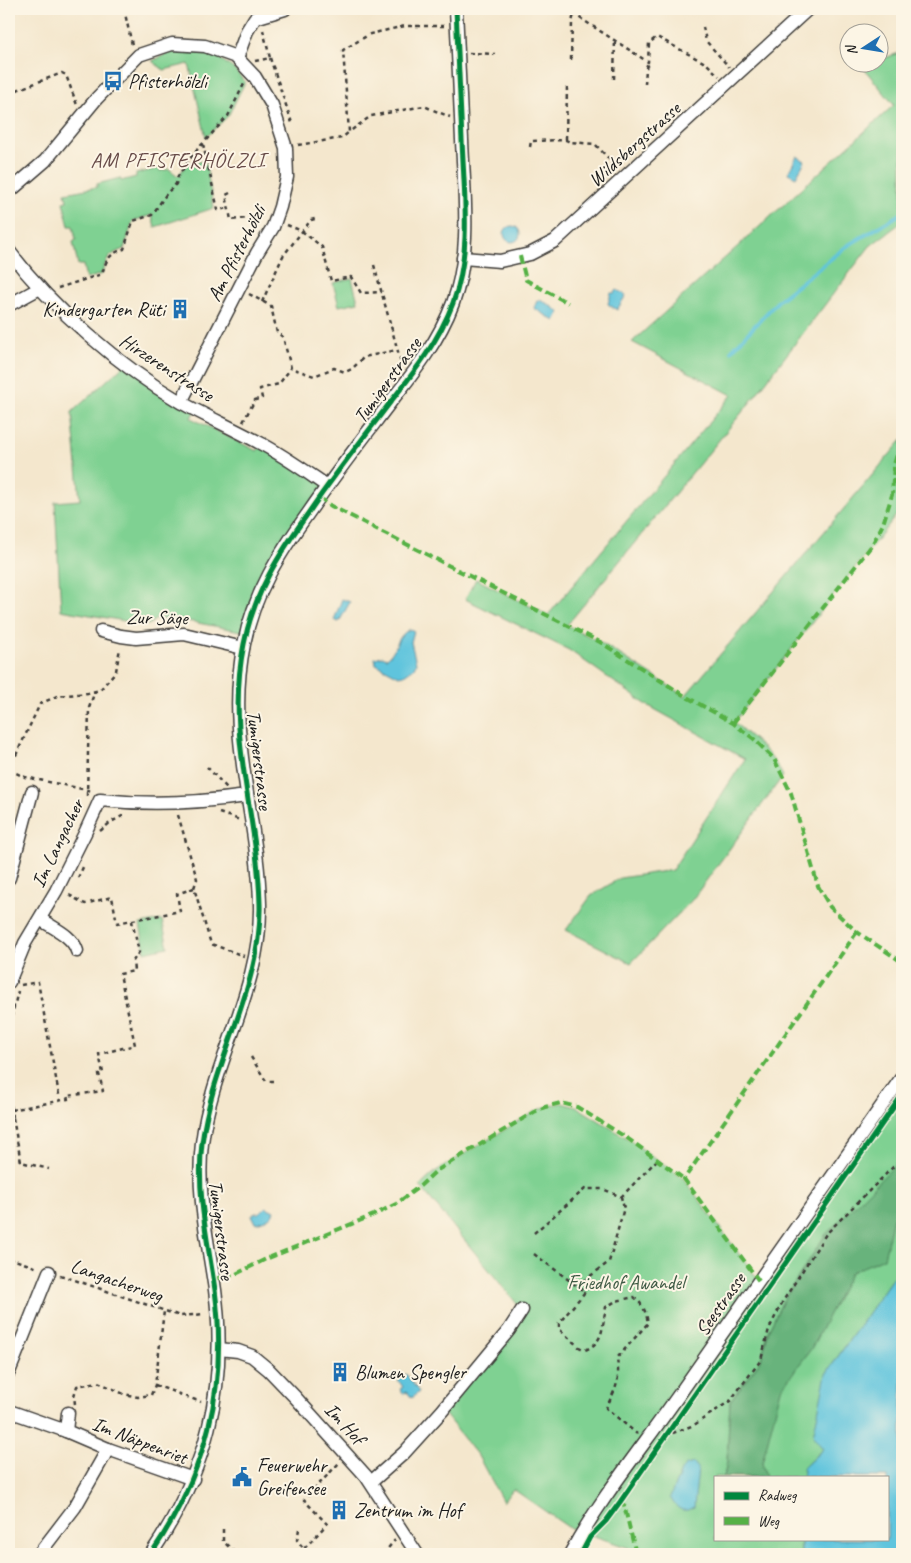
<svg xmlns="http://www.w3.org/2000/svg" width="911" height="1563" font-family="Caveat,sans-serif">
<rect width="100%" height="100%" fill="#fcf5e5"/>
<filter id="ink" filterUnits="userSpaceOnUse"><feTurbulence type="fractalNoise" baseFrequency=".02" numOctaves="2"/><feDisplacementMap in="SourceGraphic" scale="10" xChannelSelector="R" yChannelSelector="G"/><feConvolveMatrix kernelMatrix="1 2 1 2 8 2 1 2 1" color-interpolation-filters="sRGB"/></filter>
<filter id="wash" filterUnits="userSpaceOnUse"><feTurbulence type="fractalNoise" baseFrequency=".0096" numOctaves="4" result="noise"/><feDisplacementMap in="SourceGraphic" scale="20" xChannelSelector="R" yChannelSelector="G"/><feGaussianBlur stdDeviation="1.12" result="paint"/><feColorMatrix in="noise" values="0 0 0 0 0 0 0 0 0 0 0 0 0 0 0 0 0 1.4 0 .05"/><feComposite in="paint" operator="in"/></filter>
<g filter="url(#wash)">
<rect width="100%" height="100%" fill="#f4e7cd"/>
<!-- green -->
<g fill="#7fd192" stroke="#4e7657">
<path d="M193,51l21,3 21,16 10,12 -17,34 -22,21 -17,-73 -25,6 -12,-9 17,-8z"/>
<path d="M902,52v170l-32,24 -122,159 -181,220 33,17 85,54 217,-256v68l-168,214c20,19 36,28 49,54l-91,124 -61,63 -65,-33 25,-34 29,-18 52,-8 73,-111 -98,-54 -78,-55 -104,-51 11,-20 72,36 184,-220 -100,-53 262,-237 -33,-40 17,-3 1,-2z"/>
<path d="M205,161l9,47 -59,19 -3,-12 -19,6 -9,28c-15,5 -18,11 -22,25l-16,5 -3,-14h-5l-5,-23 3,-2 -3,-14h-4l-6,-24 4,-1 -2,-8 32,-6v-3l23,-6 1,3 15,-4v-3l23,-6 1,3 9,-2 9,7 9,-12z"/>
<path d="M352,278l6,24 -19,4 -6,-23z"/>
<path d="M125,364l70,46 -4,8 66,33 5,-7 65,42 -47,67 -34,79 -75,-14 -15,1 -8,6 -87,-15 -6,-108 25,-2 -8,-88z"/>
<path d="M162,920l6,27 -23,5 -5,-28z"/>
<path d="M902,1077v81l-76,76 -43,67 -14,28 -8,31 -31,41 -3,61 -3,15h-9v62h86v15h-165l-1,-4 -67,-23 -55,-38 -10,13 -25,-46 -36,-45 80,-101 -102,-124 16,-15 98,-59 11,-5 16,-4 16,4 50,31 57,41 75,102z"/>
<path d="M902,1189v81l-9,7 -67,97 -3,75 -20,19v9h-58l19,-71z"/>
</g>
<!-- forest -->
<path fill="#67b37c" stroke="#42684c" d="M902,1158v50l-9,10 -9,40 -33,14 -40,77 -30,40 -19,74 4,14h-42l3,-15 3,-61 31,-41 8,-31 14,-28 43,-67z"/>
<!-- water -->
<g fill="#5fc4dd" stroke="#3e707c">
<path d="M797,156l8,5 -9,16 -8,-4z"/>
<circle cx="512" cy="234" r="8"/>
<path d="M617,290l9,5 -9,15 -9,-6 3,-11h3z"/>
<path d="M540,299l20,13 -5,9 -21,-13 3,-7h2z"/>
<path d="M342,599l8,3 -11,20 -5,-2z"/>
<path d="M410,629l4,2 -3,11 5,21 -2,5 -10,7 -5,1 -23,-12 -1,-6 7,-2 5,2c10,-7 8,-21 23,-29z"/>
<path d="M266,1207l8,4c-2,8 -12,10 -18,12l-4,-8 4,-3 2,2z"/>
<path d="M902,1270v284h-101v-15h86v-62h-84v-9l20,-19 -10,-13 13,-62 67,-97z"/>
<path d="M406,1374l13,18 -7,6 -5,-6 -4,2 -3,-5 3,-2 -5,-7z"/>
<path d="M694,1463l4,5 -4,39c-11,8 -19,0 -24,-10l12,-28 4,-4z"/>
</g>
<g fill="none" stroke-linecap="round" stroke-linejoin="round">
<!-- stream -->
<path stroke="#5fc4dd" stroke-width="4" d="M731,351l48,-51 68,-54 55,-33"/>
</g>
</g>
<g filter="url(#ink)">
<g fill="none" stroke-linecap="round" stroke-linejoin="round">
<defs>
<g id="minor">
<path d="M237,58l10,-27 8,-13 30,-9"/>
<path d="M9,192l36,-31 52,-63 42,-43 33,-11 33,2 31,11 19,20 17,28 14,43 1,29 -7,30 -7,20 -16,26 -76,149"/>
<path d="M9,251c44,58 110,115 173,152 26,14 52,26 78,40 23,12 45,28 67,43"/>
<path d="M463,258l37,3 30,-7 25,-13 253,-232"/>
<path d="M9,305l31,-17"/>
<path d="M101,631l20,5 15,2 48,-4 59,14"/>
<path d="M9,878l23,-86"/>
<path d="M40,919c13,9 33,17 37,32"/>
<path d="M9,982l16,-39 31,-52 29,-58 15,-33c49,5 98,3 147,-4"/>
<path d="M219,1349l19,2 14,5 17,14 26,27 71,79 51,78"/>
<path d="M9,1372l40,-100"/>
<path d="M9,1411l57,20 42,18 85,30"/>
<path d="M66,1431l2,-18"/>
<path d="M371,1482l33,-29 38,-42 67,-81 13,-20"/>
<path d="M39,1554l36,-47 33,-58"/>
<path d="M151,1554c55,-81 77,-167 64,-264 -7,-49 -19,-97 -13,-147 10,-82 60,-155 58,-239 -2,-90 -35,-169 -16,-260 10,-51 35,-90 65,-132 26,-38 55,-75 83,-112 24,-30 47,-60 61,-97 19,-52 11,-109 9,-163 -2,-44 -4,-87 -6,-131"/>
<path d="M570,1554c32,-59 75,-110 113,-165 73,-104 146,-208 219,-312"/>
</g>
</defs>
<!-- minor casing -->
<use href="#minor" stroke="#3c3a37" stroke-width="15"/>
<!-- path -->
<g stroke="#3c3a37" stroke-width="2.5" stroke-dasharray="4 4" stroke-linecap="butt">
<path d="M124,9l8,36"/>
<path d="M566,9l82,53 1,-19 8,-6 50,27 12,12"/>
<path d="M444,26h-39l-35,8 -27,16 6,82 22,-16 42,-8 11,-2 26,11"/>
<path d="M703,27l3,14 23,26"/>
<path d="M469,53l26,1"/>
<path d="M270,58l22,65"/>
<path d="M571,60l1,-38 2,-8"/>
<path d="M255,61l15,-3 -7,-28"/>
<path d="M614,79l1,-39"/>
<path d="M645,84l1,-16 2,-6"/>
<path d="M9,93l53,-20 4,2 11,30"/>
<path d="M566,139l1,-53"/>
<path d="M203,144l15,66 10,-2"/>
<path d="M298,145l44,-7 7,-6"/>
<path d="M530,147l1,-6 35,-1 4,2 25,2 15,16 5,10"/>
<path d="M230,193l-4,2 5,25 30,-4 3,2"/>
<path d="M287,225l15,6 20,16 9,34 20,-4 10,16 21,-1"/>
<path d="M374,265l28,101"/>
<path d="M58,288l44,-14c4,-14 7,-20 22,-25l9,-28 19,-6 15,-22 9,-9 2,-8 17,-24 33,-36 16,-32"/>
<path d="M249,294l22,12 6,27 6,4 8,31 23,8 20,-8 11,4 7,-3 12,-12 33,-7"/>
<path d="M262,302l21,-46 28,-36 7,-2"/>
<path d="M243,422l12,-22 7,-2 -2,-9 19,-5 12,-16"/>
<path d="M207,767l20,21"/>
<path d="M9,770l16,7 67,14"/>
<path d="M9,770l31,-66 17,-8 31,-3 12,-3 16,-19 4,-23"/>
<path d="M87,796l2,-88 6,-17"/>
<path d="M219,813l21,7"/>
<path d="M178,815l19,64 -3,9 17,56 33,12"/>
<path d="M100,831l11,-9 15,-8"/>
<path d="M78,878l6,-13"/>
<path d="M69,895l16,9 27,-7 5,26 63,-12 -3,-17 17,-6"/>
<path d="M21,985l17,-3 22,118"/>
<path d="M9,1041l3,-26 6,-24"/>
<path d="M251,1057l15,24h7"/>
<path d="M9,1090l4,28 -4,1"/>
<path d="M11,1110l57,-11 -1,-3 36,-5 -4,-17 4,-1 -4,-19 36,-9 -15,-71 14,-3 -1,-10 6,-9 -7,-31"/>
<path d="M13,1118l8,44 28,7"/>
<path d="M621,1197l36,-37"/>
<path d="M534,1233l51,-44h18l18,8 3,11 -15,54 -32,24"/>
<path d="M534,1254l51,38 -26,31v6l20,18 6,3c20,-8 17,-25 21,-43l10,-6 18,-4c9,7 12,15 14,26l-31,35c3,24 0,28 -11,50l31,26"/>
<path d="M9,1258l29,10"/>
<path d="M60,1275l120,41 25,-2"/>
<path d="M155,1385l46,17"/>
<path d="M75,1404l-1,-8 3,-10 21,-4 26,12 14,3 13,-2 4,-10 9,-74"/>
<path d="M665,1436l29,-11 36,-24 31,-41 8,-31 14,-28 43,-67 76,-76"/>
<path d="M223,1529v12l13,13"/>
<path d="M299,1529l-2,11 7,9"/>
<path d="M299,1554l28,-30 -23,-24 35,-37"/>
<path d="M385,1554l-1,-1 11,-13"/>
</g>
<!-- minor -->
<use href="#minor" stroke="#fff" stroke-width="12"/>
<!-- quiet -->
<g stroke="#55b145" stroke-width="4" stroke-dasharray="8 4" stroke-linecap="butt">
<path d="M520,256l6,24 42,23"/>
<path d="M319,497l12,9 269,136 85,54 48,27 21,16 20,20 17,34 27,93 12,21 27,25 45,30"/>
<path d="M733,723l139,-178 11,-21 9,-29 2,-31 8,-24"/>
<path d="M213,1279l21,-4 32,-16 110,-45 20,-10 24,-18 16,-15 98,-59 11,-5 16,-4 16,4 50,31 57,41"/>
<path d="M759,1281l-75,-102 173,-247"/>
<path d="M619,1503l1,-1 4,3 12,49"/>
</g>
<defs>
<g id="cycleway">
<path d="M151,1554c55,-81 77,-167 64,-264 -7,-49 -19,-97 -13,-147 10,-82 60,-155 58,-239 -2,-90 -35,-169 -16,-260 10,-51 35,-90 65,-132 26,-38 55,-75 83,-112 24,-30 47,-60 61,-97 19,-52 11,-109 9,-163 -2,-44 -4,-87 -6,-131"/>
<path d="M581,1554l9,-17 16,-16 14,-19 282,-407"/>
</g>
</defs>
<!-- cycleway casing -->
<use href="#cycleway" stroke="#fcf5e5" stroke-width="8"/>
<!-- cycleway -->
<use href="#cycleway" stroke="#00873e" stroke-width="5"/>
</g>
</g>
<!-- icons -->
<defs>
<symbol id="bus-bare" viewBox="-9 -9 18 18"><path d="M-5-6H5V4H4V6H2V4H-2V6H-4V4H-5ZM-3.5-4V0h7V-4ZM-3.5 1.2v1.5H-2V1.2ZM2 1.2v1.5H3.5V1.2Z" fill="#1f6fb2" stroke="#fcf5e5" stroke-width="2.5" paint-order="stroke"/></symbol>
<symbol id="building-bare" viewBox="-9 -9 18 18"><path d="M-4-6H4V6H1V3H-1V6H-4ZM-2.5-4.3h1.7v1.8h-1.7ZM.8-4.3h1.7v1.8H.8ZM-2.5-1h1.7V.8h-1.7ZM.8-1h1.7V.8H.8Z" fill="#1f6fb2" stroke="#fcf5e5" stroke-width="2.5" paint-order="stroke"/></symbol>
<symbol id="civic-bare" viewBox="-9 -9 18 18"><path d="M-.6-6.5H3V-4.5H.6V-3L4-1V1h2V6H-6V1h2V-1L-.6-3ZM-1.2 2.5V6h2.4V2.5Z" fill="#1f6fb2" stroke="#fcf5e5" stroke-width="2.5" paint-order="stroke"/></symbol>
</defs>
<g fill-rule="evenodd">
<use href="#bus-bare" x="99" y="67" width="28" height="28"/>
<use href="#building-bare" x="166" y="295" width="28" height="28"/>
<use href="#building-bare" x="326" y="1358" width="28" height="28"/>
<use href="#civic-bare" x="228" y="1463" width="28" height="28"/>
<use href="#building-bare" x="325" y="1496" width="28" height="28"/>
</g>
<g text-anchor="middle" stroke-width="4" stroke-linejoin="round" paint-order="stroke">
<!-- poi labels -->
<g font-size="20" fill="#1c1c1c" stroke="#fcf5e5" text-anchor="start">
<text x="128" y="88">Pfisterhölzli</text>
<text x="165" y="316" text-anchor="end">Kindergarten Rüti</text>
<text x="355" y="1379">Blumen Spengler</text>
<text x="257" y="1472">Feuerwehr<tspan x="257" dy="23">Greifensee</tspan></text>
<text x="354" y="1517">Zentrum im Hof</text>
</g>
<!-- street labels -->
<g font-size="20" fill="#1c1c1c" stroke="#fcf5e5">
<text transform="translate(634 144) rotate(-42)" y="7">Wildsbergstrasse</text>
<text transform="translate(236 253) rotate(-63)" y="7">Am Pfisterhölzli</text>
<text transform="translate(167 367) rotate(33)" y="7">Hirzerenstrasse</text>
<text transform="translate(387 380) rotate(-54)" y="7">Tumigerstrasse</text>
<text transform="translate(157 617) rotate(1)" y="7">Zur Säge</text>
<text transform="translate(260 760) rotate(83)" y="7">Tumigerstrasse</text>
<text transform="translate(57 843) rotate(-64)" y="7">Im Langacher</text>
<text transform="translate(222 1230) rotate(83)" y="7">Tumigerstrasse</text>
<text transform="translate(117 1280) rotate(19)" y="7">Langacherweg</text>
<text transform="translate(720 1304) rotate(-55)" y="7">Seestrasse</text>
<text transform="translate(345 1423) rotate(47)" y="7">Im Hof</text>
<text transform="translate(140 1440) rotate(21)" y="7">Im Näppenriet</text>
</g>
<!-- park labels -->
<g font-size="20" fill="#3f5b45" stroke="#fcf5e5">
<text x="626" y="1289">Friedhof Awandel</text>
</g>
<!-- neighbourhood labels -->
<g font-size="21" letter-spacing="1" fill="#674b48" stroke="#fcf5e5">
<text x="178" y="167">AM PFISTERHÖLZLI</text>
</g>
</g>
<!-- margin -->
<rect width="911" height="1563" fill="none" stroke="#fcf5e5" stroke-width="30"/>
<!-- legend -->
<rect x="714" y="1476" width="175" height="65" fill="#fcf5e5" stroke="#a29e95"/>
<rect x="724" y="1492" width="25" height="8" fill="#00873e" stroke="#a29e95"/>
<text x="758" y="1500" font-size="15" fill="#1c1c1c">Radweg</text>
<rect x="724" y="1517" width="25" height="8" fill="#55b145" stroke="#a29e95"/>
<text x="758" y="1526" font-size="15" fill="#1c1c1c">Weg</text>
<!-- north arrow -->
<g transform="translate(864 48) rotate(258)"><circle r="24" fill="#fcf5e5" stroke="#a29e95"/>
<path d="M0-4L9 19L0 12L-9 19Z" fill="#1f6fb2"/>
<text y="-8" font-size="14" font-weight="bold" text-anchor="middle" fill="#1c1c1c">N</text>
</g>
</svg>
